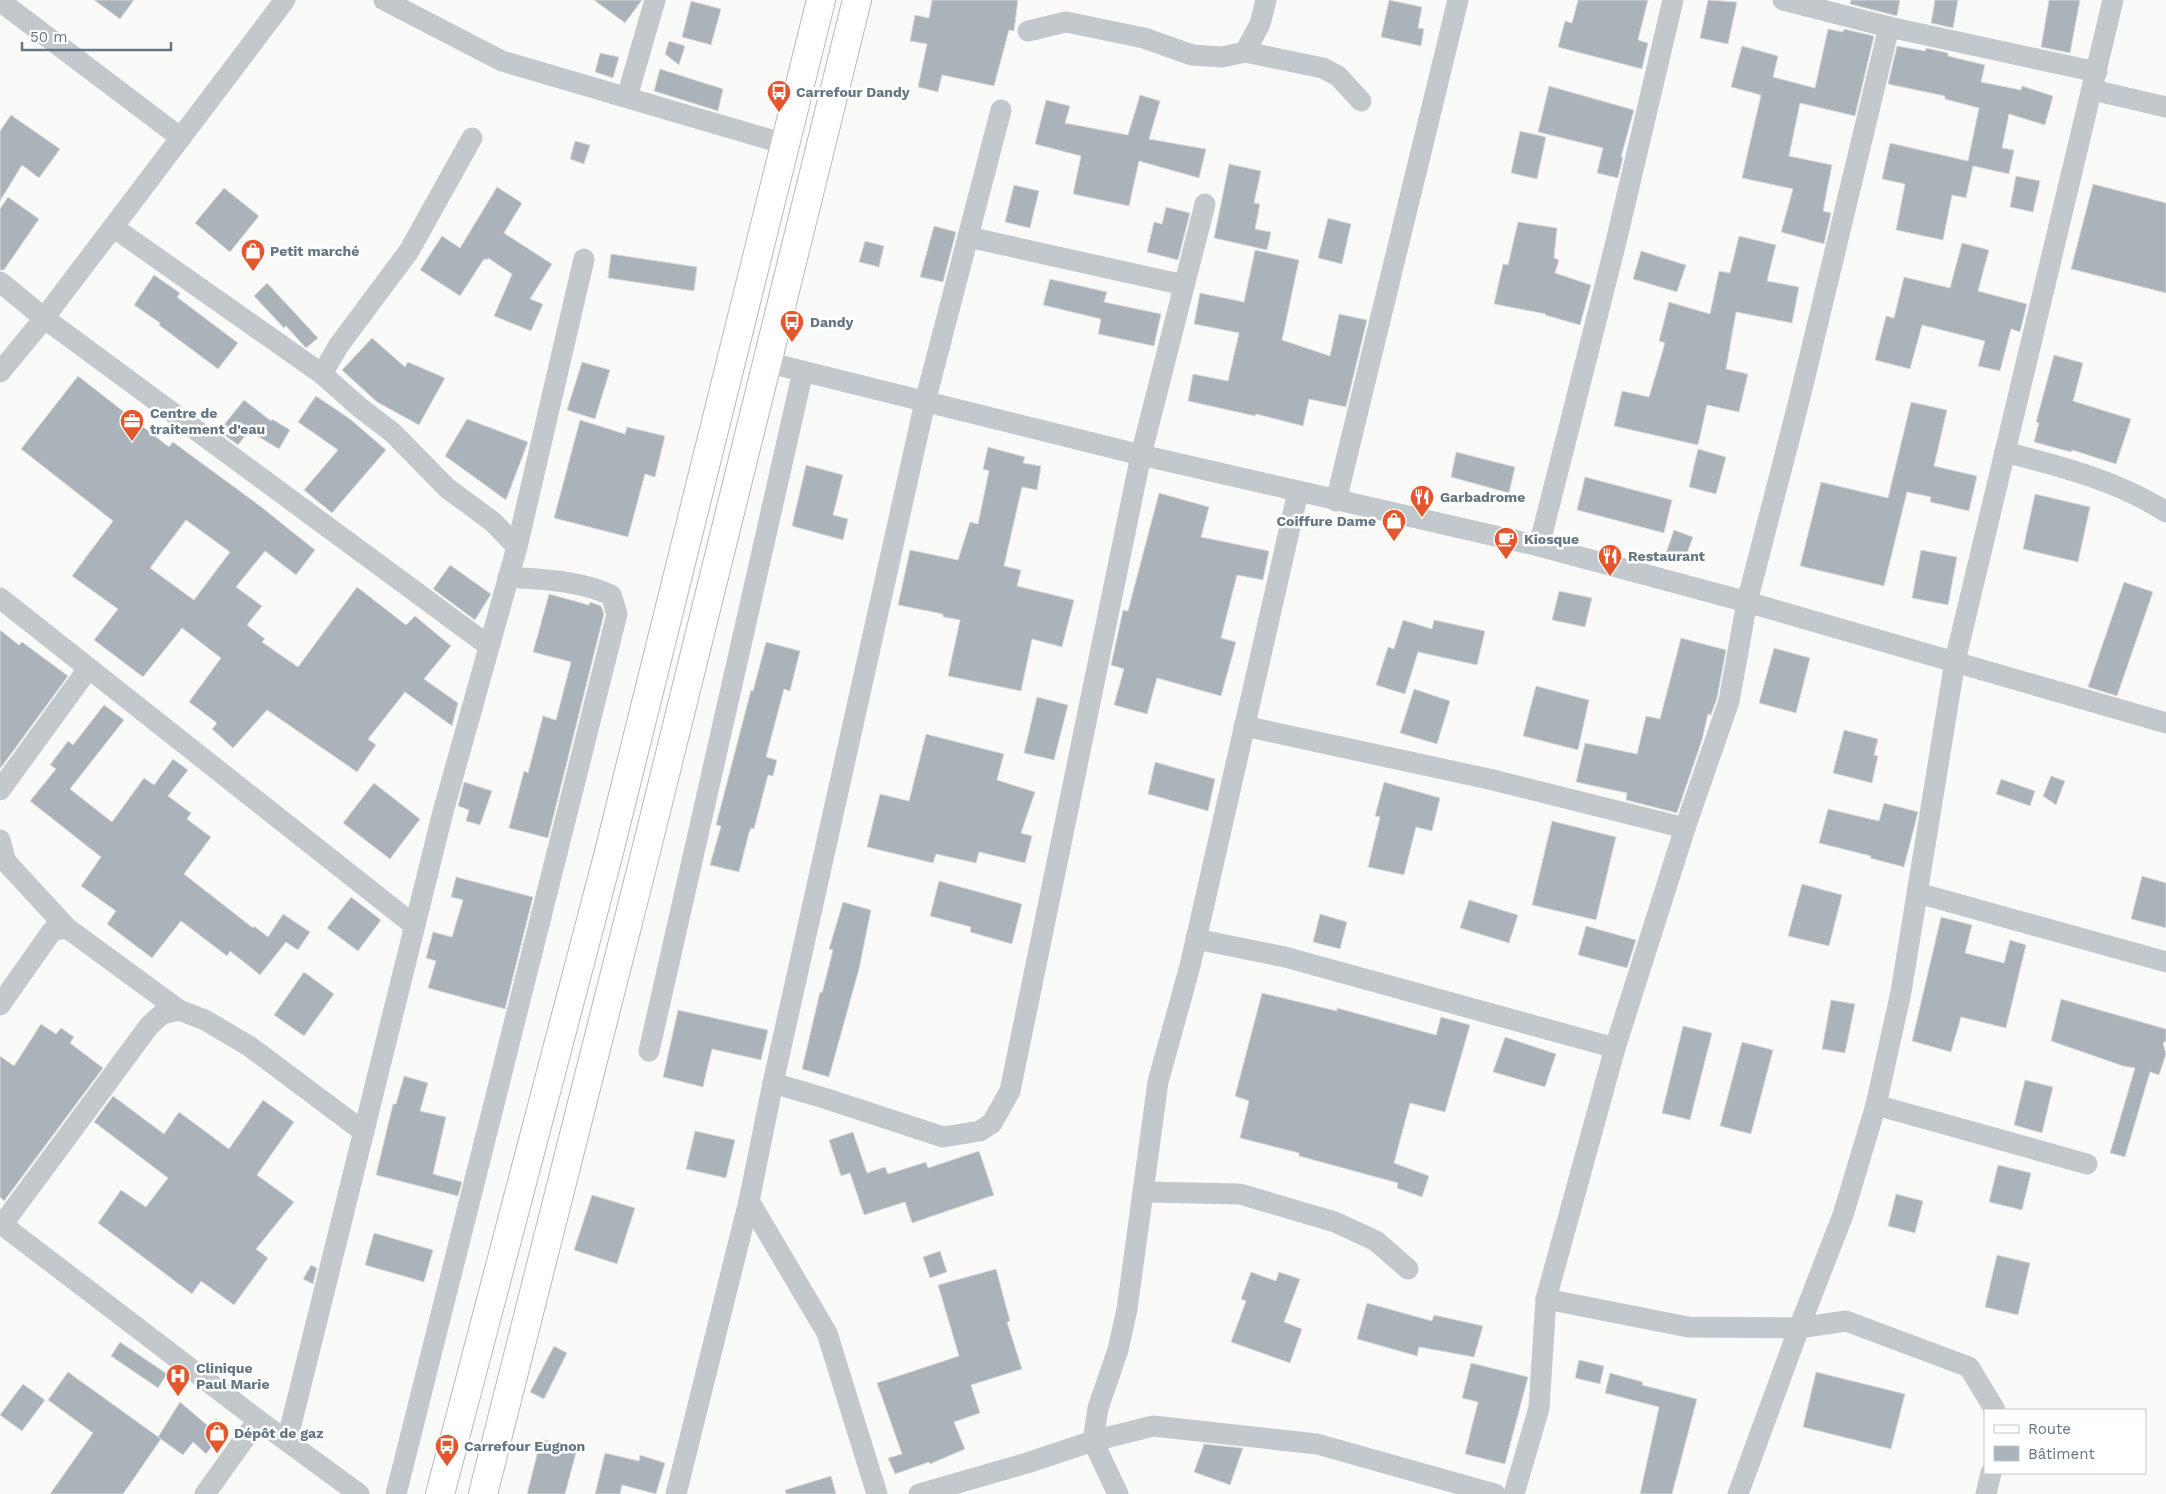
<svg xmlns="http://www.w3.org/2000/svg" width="2166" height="1494" font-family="'Work Sans',sans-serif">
<rect width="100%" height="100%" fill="#fafaf8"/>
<!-- building -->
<g fill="#aab3b9" stroke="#dcdcda" fill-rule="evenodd">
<path d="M94,0h40l-14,19z"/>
<path d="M594,0h48l-17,23z"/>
<path d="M932,0h86l-4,31 -5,-1 -15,56 -52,-11 -4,17 -20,-5 9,-43 -17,-3 5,-26 14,3z"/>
<path d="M1389,0l33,7 -4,21 6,1 -3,17 -40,-9z"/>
<path d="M1578,0h70l-10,40 10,3 -6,26 -84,-22 7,-26 7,2z"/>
<path d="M1708,0l29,2 -9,42 -28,-6z"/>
<path d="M1851,0h49l-3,16 -47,-12z"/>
<path d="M1935,0h23l-5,28 -22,-5z"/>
<path d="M2049,0h31l-10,53 -29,-6z"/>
<path d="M691,1l30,8 -10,36 -29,-8z"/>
<path d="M1828,29l15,3 1,-3 30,7 -19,80 -55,-13 -11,53 43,9 -9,46 8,2 -7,31 -43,-12 12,-43 -51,-11 19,-83 -30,-8 11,-41 36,10 -5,21 42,11z"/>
<path d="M669,41l16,5 -6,19 -14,-11z"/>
<path d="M1897,46l28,5 1,-3 22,5v3l37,9 -4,17 40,8 1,-4 31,10 -8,29 -36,-11 -7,34 12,2 -5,24 -36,-8 -7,32 -14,-3 -9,45 -47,-10 9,-46 -23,-5 8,-36 78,18 11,-53 -34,-9v-3l-57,-12z"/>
<path d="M600,53l19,4 -6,21 -18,-6z"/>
<path d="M660,69l63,20 -5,22 -64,-20z"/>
<path d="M1549,86l85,24 -13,47h2l-5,21 -21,-5 6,-25 -65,-16z"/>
<path d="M1140,95l20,6 -11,38 57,10 -7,29 -60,-17 -10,45 -56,-12 8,-38 -46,-12 11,-44 24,6 -5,17 63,12z"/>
<path d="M11,115l49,34 -21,29 -17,-13 -22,36v-70z"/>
<path d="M1520,131l26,6 -9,42 -26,-6z"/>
<path d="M575,141l15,4 -6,19 -14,-5z"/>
<path d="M1229,164l32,7 -7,32 6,1 -5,25 16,3 -4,18 -53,-12z"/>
<path d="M2016,176l24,5 -7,31 -23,-5z"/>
<path d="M2093,184l73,19v90l-95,-24z"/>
<path d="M1014,185l25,6 -9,37 -25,-6z"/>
<path d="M497,187l25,16 -18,30 48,31 -22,35 13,5 -12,27 -37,-15 18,-42 -24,-16 -1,2 -3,-1 -24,37 -40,-26 22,-34 18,12z"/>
<path d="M224,188l35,28 -29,36 -35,-29z"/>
<path d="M8,197l31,22 -35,51h-4v-61z"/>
<path d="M1166,207l24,6 -12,47 -31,-8 7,-30 8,2z"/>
<path d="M1328,218l23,6 -9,40 -24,-6z"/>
<path d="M1518,222l39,6 -3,30 5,2 -4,13 36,12 -11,40 -35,-10 1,-1 -52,-10 9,-40 5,1z"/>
<path d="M934,226l22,6 -13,50 -23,-5z"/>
<path d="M1739,236l37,9 -9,36 32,6 -7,36 -56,-11 -10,57 22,5 -9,38 -32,-7 -9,40 -84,-19 8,-35 27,6 16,-54 -6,-2 10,-39 41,12 9,-43 11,2z"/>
<path d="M865,241l19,5 -5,21 -20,-5z"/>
<path d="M1962,243l27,7 -11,41 49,13 -7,28 -9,-3 -11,42 -22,-5 7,-25 -63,-16 -12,44 -35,-9 11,-44 8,2 10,-41 46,11z"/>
<path d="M1255,250l44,10 -17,80 48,16 9,-42 28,6 -21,87 -37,-8 -6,27 -47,-12 -1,2 -67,-15 5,-27 35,7 11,-48 -45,-9 6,-31 44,9z"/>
<path d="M1641,251l45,14 -9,27 -44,-13z"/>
<path d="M611,254l86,13 -3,24 -86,-13z"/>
<path d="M154,275l26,18 -3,4 61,46 -20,26 -59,-44 1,-2 -26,-18z"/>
<path d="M1050,279l57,13 -3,10 57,12 -7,32 -56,-12 3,-15 -58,-14z"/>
<path d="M267,283l51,55 -12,10 -20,-22 -2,2 -30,-32z"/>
<path d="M372,338l33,29 3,-5 37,16 -26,47 -42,-23 -35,-32z"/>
<path d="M2054,355l29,8 -10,38 58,18 -15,45 -44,-14 -1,2 -37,-10 5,-19 -3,-1z"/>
<path d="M582,362l28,8 -15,49 -28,-9z"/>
<path d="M78,376l91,71 4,-5 87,64 55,44 -19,25 -31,-24 -29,36 26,19 -15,19 18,14 -3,3 36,25 59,-80 49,38 9,-9 36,30 -27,33 34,24 -6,23 -47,-34 -37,47 8,6 -19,27 -90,-62 -34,38 -21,-19 5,-6 -28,-21 32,-44 -39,-30 -39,49 -49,-37 24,-31 -46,-33 41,-55 -92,-72zM186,520l44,32 -36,48 -44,-32z"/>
<path d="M316,396l34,23 36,31 -54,63 -28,-23 34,-40 -40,-28z"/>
<path d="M244,400l27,21 1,-2 18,11 -11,19 -30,-18 -11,14 -19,-14z"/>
<path d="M1911,402l36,8 -13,56 43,10 -8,35 -39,-9 1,-5 -24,-5 -23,94 -84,-20 21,-84 67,16z"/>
<path d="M467,419l61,23 -22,58 -61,-44z"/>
<path d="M580,420l45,14 2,-7 38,9 -10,41 -10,-3 -17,63 -74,-19z"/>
<path d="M988,447l37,10 -2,6 18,3 -4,24 -15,-3 -18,79 17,4 -4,16 57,14 -12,47 -30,-8 -11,52 -73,-15 12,-56 -17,-3v-3l-45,-9 12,-55 48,10 12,-38 8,2 11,-53 -6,-2z"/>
<path d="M1698,449l28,8 -10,37 -27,-7z"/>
<path d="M1456,452l59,15 -6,26 -58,-16z"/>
<path d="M806,465l37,10 -10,40 15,4 -5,21 -51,-14z"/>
<path d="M1585,477l87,23 -8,33 -87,-23z"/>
<path d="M1159,493l50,14 -8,30 68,14 -6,29 -26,-5 -16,63 15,4 -15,54 -64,-18 -10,36 -33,-9 10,-36 -13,-4 12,-55 5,1z"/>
<path d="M2035,494l55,13 -12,55 -55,-13z"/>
<path d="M1674,530l19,7 -9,25 -19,-6z"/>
<path d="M1921,550l36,7 -9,48 -36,-7z"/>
<path d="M450,565l41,29 -16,26 -42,-31z"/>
<path d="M2124,582l29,10 -36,104 -29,-9z"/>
<path d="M1559,591l33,7 -7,29 -33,-7z"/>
<path d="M549,594l40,11 1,-3 11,4 3,8 -56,224 -39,-10 15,-57 4,2 15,-57 13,4 15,-58 -38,-10z"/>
<path d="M1403,620l29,9 2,-9 51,11 -8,34 -59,-13 -13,42 -29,-9 12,-38 6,2z"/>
<path d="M0,630l19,15 3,-3 46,34 -68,93z"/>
<path d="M1681,638l45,12 -9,48 -6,17 -3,-1 -6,26 -25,73 -51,-13 1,-7 -51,-11 9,-39 52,11 9,-38 14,3z"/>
<path d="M766,642l34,9 -10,40 -6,-2 -18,68 11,3 -4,16 -5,-1 -14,54 -3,-1 -2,5 -10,39 -29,-7 11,-39 -5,-1 35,-135 2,1z"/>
<path d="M1774,648l36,10 -14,55 -37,-10z"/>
<path d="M1536,686l53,14 -11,50 -55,-14z"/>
<path d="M1414,689l36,12 -13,43 -37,-11z"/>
<path d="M1037,697l31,8 -14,55 -30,-7z"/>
<path d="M104,705l20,15 -54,69 42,33 32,-44 10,7 19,-26 15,11 -20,26 23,17 -4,6 24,18 -27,37 69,54 1,-2 14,11 15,-23 27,18 -12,18 -12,-8 -26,33 -30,-24 -3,5 -46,-35 -29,37 -45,-34 9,-13 -35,-25 20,-29 -71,-56 26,-32 -6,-4 18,-24 5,4z"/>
<path d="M1844,730l34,9 -4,16 4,1 -6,27 -39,-10z"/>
<path d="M926,734l78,20 -7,26 38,12 -14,41 11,3 -7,27 -46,-11 -3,11 -40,-9 -3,9 -66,-16 13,-53 29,7z"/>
<path d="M1155,762l60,17 -7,32 -60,-17z"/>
<path d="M2051,776l14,5 -9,24 -13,-9z"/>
<path d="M2001,779l34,12 -5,15 -34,-12z"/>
<path d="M464,782l28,9 -12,34 -14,-4 3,-11 -11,-4z"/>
<path d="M1384,782l56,16 -8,33 -16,-4 -12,48 -36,-8 12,-50 -5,-1z"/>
<path d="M374,783l46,36 -30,40 -47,-36z"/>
<path d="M1884,803l34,9 -14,55 -34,-9 1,-2 -52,-13 9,-34 51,12z"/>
<path d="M1552,821l64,16 -20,83 -64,-15z"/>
<path d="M2142,876l24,7v45l-35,-9z"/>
<path d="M456,877l77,20 -28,112 -77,-21 8,-27 -10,-3 7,-26 19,5 11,-37 -12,-3z"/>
<path d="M939,881l83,23 -10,40 -42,-12 1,-5 -41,-11z"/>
<path d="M1802,884l40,11 -13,51 -41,-10z"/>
<path d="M351,897l30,23 -23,31 -31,-23z"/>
<path d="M1469,900l49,15 -9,28 -49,-15z"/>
<path d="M843,902l28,8 -12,59 -30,108 -27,-8 18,-77 2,1 11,-43 -4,-1z"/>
<path d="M1320,914l27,8 -7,27 -27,-7z"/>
<path d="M1941,917l31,8 -7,28 39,10 6,-23 16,5 -20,83 -45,-11 -10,35 -39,-11z"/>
<path d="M1586,926l50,14 -9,28 -49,-13z"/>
<path d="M304,972l30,22 -30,42 -30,-21z"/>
<path d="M1262,993l75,18v-3l99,27 5,-18 29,8 -25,87 -35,-9 -16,60 35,13 -7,21 -25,-9 1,-5 -99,-27v-3l-59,-15 9,-37 -14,-5z"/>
<path d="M2061,999l105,30v12l-3,2 3,11 -7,21 -9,-3 -25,85 -15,-4 25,-85 -12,-2 -72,-25z"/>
<path d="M1831,1000l24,4 -10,49 -23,-4z"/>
<path d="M678,1010l90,20 -7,30 -49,-11 -9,38 -40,-10z"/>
<path d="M41,1024l15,10 5,-6 13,9 -4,6 33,25 -99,133 -4,-4v-141l14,10z"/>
<path d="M1683,1026l29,7 -22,87 -28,-7z"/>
<path d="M1505,1037l51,17 -11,33 -52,-15z"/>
<path d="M1742,1042l31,8 -22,84 -31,-8z"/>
<path d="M404,1076l24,7 -8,28 26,6 -13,57 29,8 -4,14 -82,-21 17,-71h3z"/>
<path d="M2025,1080l28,7 -11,46 -28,-8z"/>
<path d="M113,1096l51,38 15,-22 50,37 34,-49 31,22 -37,53 37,27 -38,47 12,9 -34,47 -33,-24 -9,13 -94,-71 23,-33 25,17 22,-29 -74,-56z"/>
<path d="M695,1131l40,9 -9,38 -40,-9z"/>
<path d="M853,1132l14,41 18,-6 3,7 38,-12 2,6 51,-17 15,44 -82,28 -7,-21 -41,13 -14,-42 -9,3 -12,-36z"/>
<path d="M1998,1165l33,8 -9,37 -33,-8z"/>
<path d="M1896,1194l27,7 -8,32 -27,-7z"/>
<path d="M592,1195l43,13 -18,56 -43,-14z"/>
<path d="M374,1233l59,17 -9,32 -59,-17z"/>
<path d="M940,1251l7,21 -17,6 -7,-21z"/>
<path d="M1997,1255l33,8 -12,52 -33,-8z"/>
<path d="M311,1265l6,3 -4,16 -10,-5z"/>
<path d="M996,1269l14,52 -3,1 15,47 -51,16 9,28 -26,9 11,27 -35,15 -1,-2 -34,12 -7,-16 14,-4 -25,-71 82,-27 -21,-71z"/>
<path d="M1251,1272l25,9 3,-9 21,7 -16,43 18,7 -12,34 -59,-21 15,-41 -5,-2z"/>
<path d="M1367,1303l65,18 2,-6 49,11 -9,31 -55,-10 -2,9 -60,-17z"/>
<path d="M120,1342l47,32 -9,14 -47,-32z"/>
<path d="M554,1346l13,7 -23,46 -14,-7z"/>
<path d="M1579,1360l25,6 -4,18 -25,-6z"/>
<path d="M1471,1363l57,14 -23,87 -40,-10 13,-52 -16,-4z"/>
<path d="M68,1372l93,67 -38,55h-73l43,-61 -45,-33z"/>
<path d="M1816,1372l89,22 -14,55 -88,-22z"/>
<path d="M1610,1373l33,9 -1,3 55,14 -25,95h-32l19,-87 -54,-14z"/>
<path d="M23,1384l22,16 -23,31 -22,-16z"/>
<path d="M180,1402l40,34 -14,18 -13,-12 -10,13 -25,-18z"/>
<path d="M541,1439l36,10 -12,45h-38z"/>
<path d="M1204,1444l39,4 -13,37 -36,-13z"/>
<path d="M605,1453l34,8 1,-6 25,8 -9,31 -34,-9 -2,9h-25z"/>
<path d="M831,1476l5,18h-50l-1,-4z"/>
</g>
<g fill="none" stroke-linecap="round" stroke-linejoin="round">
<defs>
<g id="primary">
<path d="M440,1494l168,-638 213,-856"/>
<path d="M483,1494l159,-627 215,-867"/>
</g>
</defs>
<!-- primary casing -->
<use href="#primary" stroke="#b5babe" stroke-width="30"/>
<!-- minor -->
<g stroke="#c3c8cc" stroke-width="21">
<path d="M384,0l118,61 283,83"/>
<path d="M1783,0l106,27 208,45"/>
<path d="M0,1l181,137"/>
<path d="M1028,31l38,-9 78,16 48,17 30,2 23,-5 15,-28 6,-24"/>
<path d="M1245,52l78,16 15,8 23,25"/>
<path d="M2093,90l73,17"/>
<path d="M627,97l28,-97"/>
<path d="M472,138l-63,113 -70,94 -17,29 36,32 35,27 54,55 46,34 24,25"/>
<path d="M113,227l209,147"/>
<path d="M968,237l216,48"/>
<path d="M0,282l44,36 445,328"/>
<path d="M766,362l375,93 398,91 208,56 419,121"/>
<path d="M0,372l38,-46 247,-326"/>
<path d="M2005,452c56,15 112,28 161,60"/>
<path d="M1298,492l-108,474 -32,116 -31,227 -9,41 -20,58 -5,33 60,-15 164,18 178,50"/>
<path d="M1336,501l122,-501"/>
<path d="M1539,546l76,-300 58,-246"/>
<path d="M0,598l415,328"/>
<path d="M1244,726l245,53 196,49"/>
<path d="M0,790l88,-121"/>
<path d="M0,840l6,22 61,66"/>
<path d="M1918,893l248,69"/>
<path d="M1196,939l89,18 330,91"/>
<path d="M0,1005l52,-74 15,-3 112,82"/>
<path d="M649,1051l154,-680"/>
<path d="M773,1083l51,15 119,39 37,-6 12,-8 18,-32 131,-636 64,-251"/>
<path d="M1876,1105l211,59"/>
<path d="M1143,1192l97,2 95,28 41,19 32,28"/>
<path d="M749,1201l78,132 50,161"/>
<path d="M0,1223l258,197 101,74"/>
<path d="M2,1225l147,-199 13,-12 17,-4 26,10 44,26 115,86"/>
<path d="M1546,1299l142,28 111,1 47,-7 123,46 26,43"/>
<path d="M287,1441l156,-629 74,-265 67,-288"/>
<path d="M205,1494l53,-74"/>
<path d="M396,1494l221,-880 -6,-19c-32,-15 -68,-15 -103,-18"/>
<path d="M676,1494l73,-293 24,-118 152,-681 76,-292"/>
<path d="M919,1494l108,-31 66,-22 25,53"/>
<path d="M1514,1494l25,-86 7,-109 69,-251 70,-220 44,-127 18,-99 52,-201 90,-374"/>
<path d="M1738,1494l61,-166 44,-113 33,-110 25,-113 54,-331 158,-661"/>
<path d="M1986,1494l5,-21"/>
</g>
<!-- primary -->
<use href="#primary" stroke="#fff" stroke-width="28"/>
</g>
<!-- icons -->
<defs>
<symbol id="bus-pin" viewBox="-11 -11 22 30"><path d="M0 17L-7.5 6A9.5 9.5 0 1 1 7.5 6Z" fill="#e4572e" stroke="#fff"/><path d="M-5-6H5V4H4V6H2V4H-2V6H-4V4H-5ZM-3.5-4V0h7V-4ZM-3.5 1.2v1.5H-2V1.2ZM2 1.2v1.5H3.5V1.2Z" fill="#fff"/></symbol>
<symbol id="shop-pin" viewBox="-11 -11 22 30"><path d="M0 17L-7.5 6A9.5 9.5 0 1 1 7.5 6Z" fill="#e4572e" stroke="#fff"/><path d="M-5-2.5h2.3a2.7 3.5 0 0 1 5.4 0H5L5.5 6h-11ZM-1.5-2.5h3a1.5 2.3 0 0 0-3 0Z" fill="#fff"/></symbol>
<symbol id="office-pin" viewBox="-11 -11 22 30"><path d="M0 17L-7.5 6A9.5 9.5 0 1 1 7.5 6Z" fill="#e4572e" stroke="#fff"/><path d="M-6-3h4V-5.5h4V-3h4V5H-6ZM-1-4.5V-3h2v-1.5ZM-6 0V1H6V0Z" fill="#fff"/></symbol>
<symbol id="restaurant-pin" viewBox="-11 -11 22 30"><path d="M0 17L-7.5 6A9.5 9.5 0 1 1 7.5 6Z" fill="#e4572e" stroke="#fff"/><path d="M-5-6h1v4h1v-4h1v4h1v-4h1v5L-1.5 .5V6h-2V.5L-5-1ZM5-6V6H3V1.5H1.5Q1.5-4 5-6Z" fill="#fff"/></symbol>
<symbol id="cafe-pin" viewBox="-11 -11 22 30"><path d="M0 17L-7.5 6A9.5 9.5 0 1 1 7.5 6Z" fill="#e4572e" stroke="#fff"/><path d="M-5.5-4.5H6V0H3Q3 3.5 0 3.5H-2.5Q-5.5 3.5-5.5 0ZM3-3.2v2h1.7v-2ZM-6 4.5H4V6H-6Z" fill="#fff"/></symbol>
<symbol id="hospital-pin" viewBox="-11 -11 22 30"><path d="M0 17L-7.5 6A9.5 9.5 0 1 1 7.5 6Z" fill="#e4572e" stroke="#fff"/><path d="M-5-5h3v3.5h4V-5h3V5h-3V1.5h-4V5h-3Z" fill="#fff"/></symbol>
</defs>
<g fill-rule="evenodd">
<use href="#bus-pin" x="765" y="78" width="28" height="38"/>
<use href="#shop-pin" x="239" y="237" width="28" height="38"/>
<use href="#bus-pin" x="778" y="308" width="28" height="38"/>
<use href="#office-pin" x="118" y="407" width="28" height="38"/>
<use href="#restaurant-pin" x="1408" y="483" width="28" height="38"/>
<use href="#shop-pin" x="1380" y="507" width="28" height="38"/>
<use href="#cafe-pin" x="1492" y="525" width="28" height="38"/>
<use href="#restaurant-pin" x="1596" y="542" width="28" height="38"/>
<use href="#hospital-pin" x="164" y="1362" width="28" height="38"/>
<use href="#shop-pin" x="203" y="1419" width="28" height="38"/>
<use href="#bus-pin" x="433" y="1432" width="28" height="38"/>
</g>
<g text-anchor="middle" stroke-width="5" stroke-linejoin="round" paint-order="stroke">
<!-- poi labels -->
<g font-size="14" font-weight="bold" fill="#657683" stroke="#fff" text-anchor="start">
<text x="796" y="97">Carrefour Dandy</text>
<text x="270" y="256">Petit marché</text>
<text x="810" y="327">Dandy</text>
<text x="150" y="418">Centre de<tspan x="150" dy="16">traitement d'eau</tspan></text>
<text x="1440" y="502">Garbadrome</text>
<text x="1376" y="526" text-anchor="end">Coiffure Dame</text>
<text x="1524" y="544">Kiosque</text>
<text x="1628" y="561">Restaurant</text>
<text x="196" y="1373">Clinique<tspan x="196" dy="16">Paul Marie</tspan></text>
<text x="234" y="1438">Dépôt de gaz</text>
<text x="464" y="1451">Carrefour Eugnon</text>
</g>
</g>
<!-- legend -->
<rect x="1984" y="1409" width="162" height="65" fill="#ffffff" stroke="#c1c8cd"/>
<rect x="1994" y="1425" width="25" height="8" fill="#ffffff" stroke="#c1c8cd"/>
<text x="2028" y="1434" font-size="15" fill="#657683">Route</text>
<rect x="1994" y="1446" width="25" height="15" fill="#aab3b9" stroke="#c1c8cd"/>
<text x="2028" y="1459" font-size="15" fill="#657683">Bâtiment</text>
<!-- scale -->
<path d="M22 42v8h149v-8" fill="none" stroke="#657683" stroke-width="2.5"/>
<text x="30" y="42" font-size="15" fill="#657683" stroke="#ffffff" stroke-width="4" paint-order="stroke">50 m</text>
</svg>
